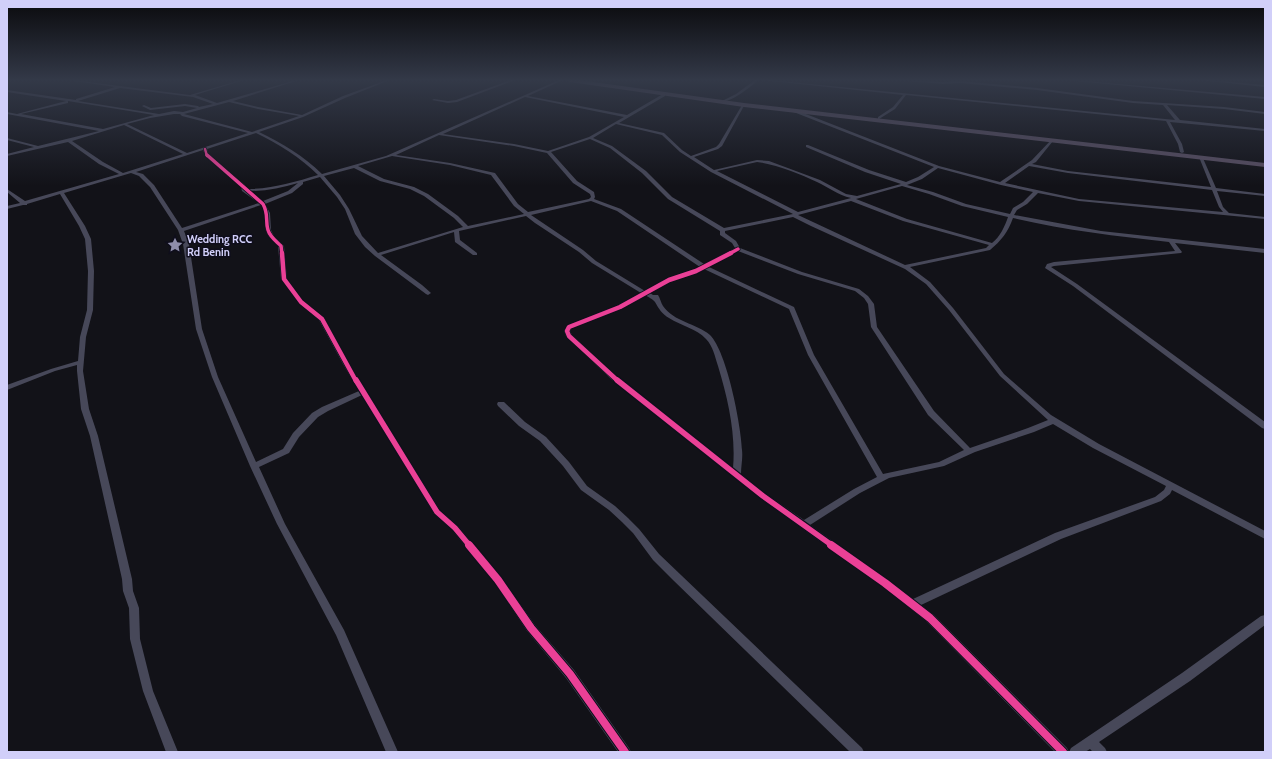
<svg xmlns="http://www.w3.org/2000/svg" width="1272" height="759" font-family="Cabin,sans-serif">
<rect width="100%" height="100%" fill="#121218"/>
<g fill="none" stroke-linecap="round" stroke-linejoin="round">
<!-- minor -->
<g fill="#474859" fill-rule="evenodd">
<path d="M73,80l117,15 51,-15h3l-49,15 22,8 79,-23h3l-66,21 25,6 44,8 41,-19 44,-16h3l-45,18 -42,19 -44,15c23,11 45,24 63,42l64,-18 173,-76h4l-35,16 99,19 36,-21h2v2l-46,27 45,10 18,17 9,6 25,-9 3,-3 23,-39 3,-1 -23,42 -4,3 -24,8 20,13 43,-10 12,1 51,19 26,14 11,2 44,-12 -36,-12 -59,-25v-2h2l61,25 37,12 12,-5 16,-10 -143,-56v-2h2l146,57 61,16 32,-22 20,-21h1v2l-17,21 -4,2 36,7 143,16 -12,-30 3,-1 14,32 49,6v2l-48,-5 6,16 6,6 36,4v2l-186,-18 -41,-8 -11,11 -10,6 -3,5 87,16 164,18v4l-90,-10 7,9 -1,1 -127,13 -3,1 26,17 188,138v7l-3,-1 -189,-142 -28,-18 2,-4 7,-2 121,-11 -6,-9c-53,-6 -105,-12 -156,-24 -5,14 -12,23 -23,32l-80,17 20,15 23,26 51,66 47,41 48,29 166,87v8l-93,-49 -2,4 -9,7 -100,38 -140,66 13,10 133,133 2,4h-14l-129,-131 -44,-35 -122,-88 -149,-119 -45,-43 -2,-5 3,-5 51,-20 23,-13 -49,-30 -13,-11 -44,-29 -9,-7 -67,15 1,9 17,13v2h-4l-18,-13 -1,-10 -73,23 41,30 9,8 -3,2 -2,-1 -51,-38 -10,-9 -10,-13 -10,-25 -8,-12 -17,-20 -17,5v2l-11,9 -27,11 5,9 1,17 3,6 10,10 3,33 16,22 22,18 24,45 91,146 18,16 43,51 34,48 39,45 55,78 2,4h-13l-52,-74 -39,-47 -32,-48 -43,-53 -18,-16 -72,-119 -34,16 -10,6 -19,20 -10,16 -30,14 26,57 59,106 54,122h-12l-50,-117 -59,-111 -27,-58 -38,-89 -16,-48 -13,-85 -5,-14 -28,-43 -11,-11 -8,-3 -67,20 21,33 6,13 3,32 -1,39 -7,27 -3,34 6,38 9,27 34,143 1,12 6,17 1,31 13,52 25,61h-12l-23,-61 -13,-52 -1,-31 -6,-17 -1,-12 -32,-143 -9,-27 -4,-38v-6l-22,6 -48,19v-5l44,-16 27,-8 2,-24 7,-27 1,-39 -3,-32 -6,-13 -19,-32 -33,10v1h-4l-16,4v-3l13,-3 -13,-11v-3l18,12 94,-27 -20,-10 -31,-22 -61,14v-2l27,-7 -27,-7v-2l31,8 61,-15 -92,-17v-2l10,2 49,-13 -59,-9v-2l69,10v-1l39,-12 -41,-6zM120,88l73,9 20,7 -14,3 -1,-1 -13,-2 -34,4 -7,-3 -2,1 8,4 35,-4 12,2 -14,4 -9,-1 -15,3 -81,-13zM525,97l99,20 -35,20 -41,14 -34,-7 -71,-10zM68,101l86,14 -51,14 -82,-15 47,-11zM229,102l29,7 41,7 -47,16 -68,-18zM174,114h6l2,2 66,17 -61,20 -60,-29 23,-6zM616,124l46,11 18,17 31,20 82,42 -69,14 -52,-31 -26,-26 -34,-25 -19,-8zM124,125l59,29 -60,19 -20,-11 -31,-21zM256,133c23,11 44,24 62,42 -23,7 -46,14 -71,14l-2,-4 -36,-30 -2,-6zM439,135l75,11 33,7 26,30 17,11 1,3 -2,2 -61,13 -10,-8 -23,-31 -45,-10 -54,-8zM590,139l20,9 32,25 26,26 52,32v4l12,8 3,5 -31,16 -83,-55 -27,-10 1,-2 -1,-5 -17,-11 -26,-29zM203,150l3,7 35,30 1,4 17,12 -77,25 -28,-43 -11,-11 -7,-2zM392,156l58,9 41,10 23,31 10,8 -56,12 -10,-10 -30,-22 -14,-7 -30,-8 -26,-13zM757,162c18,2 43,12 60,20 11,5 21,13 34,16l-53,14 -81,-41zM1029,166l39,7 144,17 7,17 4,5 -144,-13 -74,-16zM354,168l26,13 30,8 14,7 30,22 9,9 -85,26 -16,-17 -13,-27 -9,-14 -16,-19zM938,168l63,17 32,7 -10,10 -10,6 -3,6 -44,-10 -33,-12 -26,-7 15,-6zM298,183l-10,8 -25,10 -13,-10c16,0 32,-3 48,-8zM902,186l27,8 33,12 46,11c-3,9 -8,20 -16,26l-85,-24 -51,-20zM591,201l26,10 83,56 -6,3 -27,9 -22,12 -49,-30 -13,-11 -52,-35zM851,201l52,20 86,24 -3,3 -81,17 -107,-50zM261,205c7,11 2,16 5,26 2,7 8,10 12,15l3,33 18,24 20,17 24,44 16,27 -37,16 -10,6 -19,20 -10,16 -27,13 -38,-85 -16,-48 -13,-85 -5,-13zM793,217l18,9 94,43 21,15 23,26 51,66 48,44 -20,8 -58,20 -36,-37 -57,-84 -3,-23 -6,-8 -9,-7 -57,-17 -62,-24 -4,-7 -11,-8v-2zM738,251l60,23 57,17 9,7 4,6 3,23 57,88 36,35 -25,12 -56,12 -69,-119 -20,-48 -85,-40zM704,269l85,40 19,46 69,122 -23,12 -50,31 -38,-26 -25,-20c0,-8 2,-16 1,-24 -1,-25 -15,-98 -32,-115 -14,-12 -36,-13 -47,-29 -2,-3 -3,-8 -5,-11h-5l-3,-2 21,-12 27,-9zM645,295c3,2 8,4 10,7 4,7 7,12 14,16 12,8 27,10 37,21 7,7 9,18 12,27 10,33 18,68 15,102l-118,-93 -43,-40 -2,-4 2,-3 50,-20zM1053,424l40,24 73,38 -2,4 -9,7 -100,36 -142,66 -25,-19 -78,-55 50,-32 29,-15 55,-12 31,-14 59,-20z"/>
<path d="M511,80h4l-58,22 -9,1 -16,-3 2,-1 14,2 8,-1z"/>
<path d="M755,80h4c-8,6 -28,23 -37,21l14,-7z"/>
<path d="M761,80h9l405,40 -12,-15 -30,-2 -96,-13 -77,-7 -17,1 -46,-4 46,2 17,-1 77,7 96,13 91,6 41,5v2l-41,-5 -57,-4 13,15 85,9v2l-95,-9 12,22 2,8 -2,1 -2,-1 -2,-8 -12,-23 -260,-26 -11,14 -16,10h-1v-2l15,-10 10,-12z"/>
<path d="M1065,80h9l191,17v2z"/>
<path d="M1200,80h9l56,5v2z"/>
<path d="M498,402h6l21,20 21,15 23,25 18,24 28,20 13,12 11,11 20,25 203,194 2,4h-14l-177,-172 -20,-20 -20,-27 -11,-11 -13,-12 -28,-20 -18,-24 -23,-25 -21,-15 -21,-20 -1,-2z"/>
<path d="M1265,615v10l-75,56 -91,61 6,6 2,4h-14l-3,-3 -5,3h-16l2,-4 111,-75 79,-57z"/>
</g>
<!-- trunk -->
<path fill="#584e62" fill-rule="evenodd" d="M567,80h12l165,23 521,60v4l-521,-60 -174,-25z"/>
<defs>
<path id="cycleway-far4" d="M205,149l2,7"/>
<g id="cycleway-far3">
<path d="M207,155l56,49c6,11 2,16 5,26 2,7 8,11 13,16l1,8"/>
<path d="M729,254l9,-5"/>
</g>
<g id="cycleway-far2">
<path d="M282,253l2,26 17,23 21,17 34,62"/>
<path d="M618,381l-49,-45 -2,-5 2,-4 51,-20 49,-27 27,-9 35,-18"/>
</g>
<g id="cycleway-far1">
<path d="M356,380l81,132 18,16 15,18"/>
<path d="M617,380l146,116 70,50"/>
</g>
<g id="cycleway">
<path d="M469,545l29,35 33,48 39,46 55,78"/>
<path d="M831,545l54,38 45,35 133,134"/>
</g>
</defs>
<!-- cycleway-far4 casing -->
<use href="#cycleway-far4" stroke="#0f0e1c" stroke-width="4"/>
<!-- cycleway-far3 casing -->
<use href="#cycleway-far3" stroke="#0f0e1c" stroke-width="5"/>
<!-- cycleway-far2 casing -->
<use href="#cycleway-far2" stroke="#0f0e1c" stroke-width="6"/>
<!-- cycleway-far1 casing -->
<use href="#cycleway-far1" stroke="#0f0e1c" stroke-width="8"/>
<!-- cycleway casing -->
<use href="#cycleway" stroke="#0f0e1c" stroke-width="10"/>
<!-- cycleway-far4 -->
<use href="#cycleway-far4" stroke="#ea4096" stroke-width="2.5"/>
<!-- cycleway-far3 -->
<use href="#cycleway-far3" stroke="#ea4096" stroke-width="3.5"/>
<!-- cycleway-far2 -->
<use href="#cycleway-far2" stroke="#ea4096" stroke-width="4.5"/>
<!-- cycleway-far1 -->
<use href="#cycleway-far1" stroke="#ea4096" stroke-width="5.5"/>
<!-- cycleway -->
<use href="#cycleway" stroke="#ea4096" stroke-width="8"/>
</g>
<!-- sky -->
<linearGradient id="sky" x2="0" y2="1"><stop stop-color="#0a0a0d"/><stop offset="0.43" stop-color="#333948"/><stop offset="1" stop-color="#333948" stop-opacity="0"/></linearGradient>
<rect width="1272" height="186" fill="url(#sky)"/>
<!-- icons -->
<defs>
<symbol id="sight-bare" viewBox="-9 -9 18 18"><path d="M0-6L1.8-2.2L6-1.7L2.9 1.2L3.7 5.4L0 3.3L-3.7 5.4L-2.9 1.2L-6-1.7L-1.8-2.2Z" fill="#8e8daa" stroke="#0f0e1c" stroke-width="2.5" paint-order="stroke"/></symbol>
</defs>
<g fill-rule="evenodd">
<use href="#sight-bare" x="164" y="234" width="22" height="22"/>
</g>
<g text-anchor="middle" stroke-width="3" stroke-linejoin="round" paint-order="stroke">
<!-- far-poi labels -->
<g font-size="11" font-weight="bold" fill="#d1cff9" stroke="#0f0e1c" text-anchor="start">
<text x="187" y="243">Wedding RCC<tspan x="187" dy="13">Rd Benin</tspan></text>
</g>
</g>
<!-- border -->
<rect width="1272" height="759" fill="none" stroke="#d1cff9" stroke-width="16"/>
</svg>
